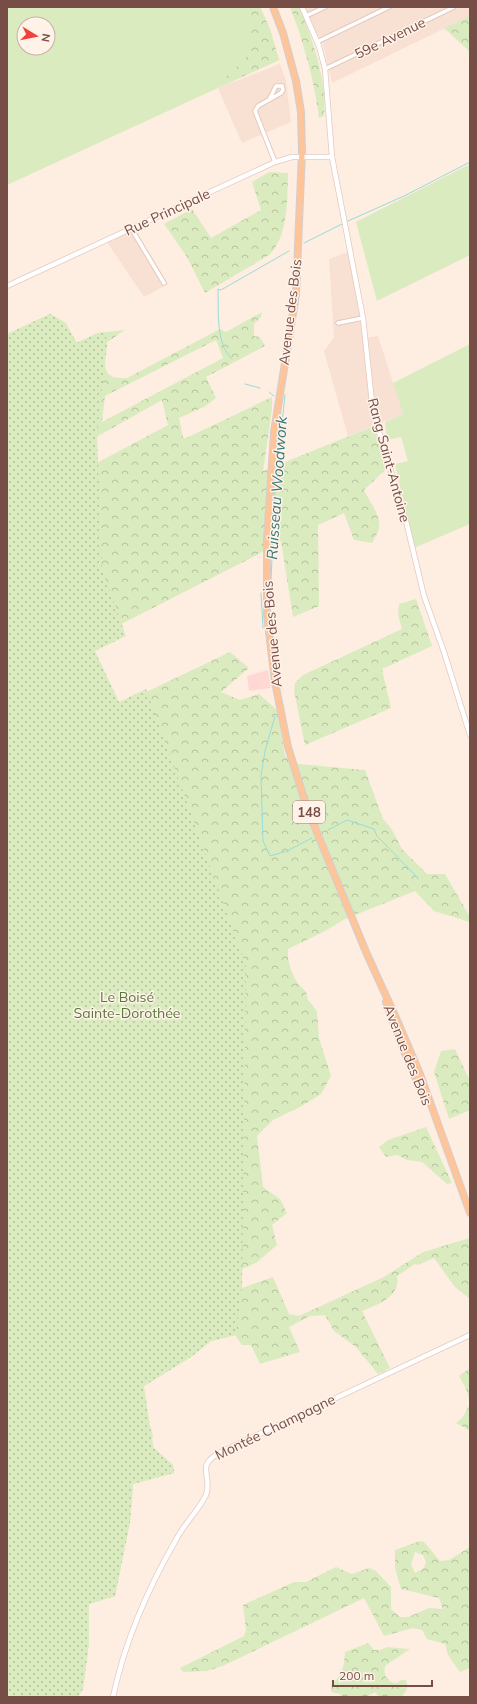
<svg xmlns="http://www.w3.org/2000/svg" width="477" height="1704" font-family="Mulish,sans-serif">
<defs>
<pattern id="forest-crowns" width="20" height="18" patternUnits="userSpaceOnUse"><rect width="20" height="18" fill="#daecbf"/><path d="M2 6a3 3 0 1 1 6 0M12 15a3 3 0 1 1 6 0" fill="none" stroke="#b6c19d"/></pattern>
<pattern id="park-dots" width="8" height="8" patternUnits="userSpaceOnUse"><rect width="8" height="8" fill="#daecbf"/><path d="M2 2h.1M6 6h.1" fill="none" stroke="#b6c19d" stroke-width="1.8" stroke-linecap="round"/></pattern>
</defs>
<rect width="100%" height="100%" fill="#feede1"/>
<!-- residential -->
<g fill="#f8e0d2">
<path d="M303,7h167v9l-138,67 -9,-39z"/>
<path d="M280,64l6,17 5,41 -49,21 -24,-55z"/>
<path d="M135,229l33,55 -24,13 -37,-55z"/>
<path d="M348,252l16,86 14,-2 25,78 -55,22 -24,-85 10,-13 -5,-79z"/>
</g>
<!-- commercial -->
<path fill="#ffd8d4" d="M268,670l3,18 -22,3 -2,-15z"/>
<!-- green -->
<g fill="#daecbf" fill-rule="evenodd">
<path d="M7,7h253l10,22 9,31 -272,125zM24,24h24v24h-24z"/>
<path d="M470,164v91l-93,46 -21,-79z"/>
<path d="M470,344v180l-56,24 -19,-84 13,-3 -7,-24 -14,3 -2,-18 18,-8 -10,-31z"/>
</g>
<!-- forest -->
<g fill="url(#forest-crowns)" fill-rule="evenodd">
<path d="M249,7h11l10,22 9,31 -55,25c1,-14 18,-19 24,-31 7,-13 -1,-32 1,-47z"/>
<path d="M290,7h9c13,29 29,78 25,109l-5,2c-5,-39 -15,-75 -29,-111z"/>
<path d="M470,16v36l-26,-24z"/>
<path d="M269,172l19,1c-1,26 1,63 -19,82l-64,38 -18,-36 -23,-33 28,-15 19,29 50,-28 -9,-28z"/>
<path d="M262,312l-1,5 -7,7v12l6,1 5,9 -59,31 10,21 -12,9 -25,11 4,20h3l86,-41v12l-9,62 111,-45 12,43 -22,21c5,11 17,25 15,38 -1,5 -5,11 -7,15l-18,-3 -10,-27 -26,12 1,81 -26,11 -12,-76 -26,15 -171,87 33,63 113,-54 19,16 -28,24 19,8 19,-6 18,16 8,46 14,8 66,6 18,49 8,9 11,21 25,25h18l25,43v5l-36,-11 -19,-20 -70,28 -20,12 -37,18v9l3,12 5,11 10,11 2,8 9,11 2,27 12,38 -10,18 -19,12 -29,14 -16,16 6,51 17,12 7,14 -15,12 5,20 -21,18 -14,6v19l31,-11 16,37 10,2 85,-39 39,-25 47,-14v61l-15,-12 -21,-29 -16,7 -3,-1 -18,12c4,21 -20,29 -35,35l28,57 -12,6 -22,-27 -22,-16 -9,-16 -15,1 -21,11 11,25 -40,12 -9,-19h-9l-7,-10 -24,6 -20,16 -47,29 -3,18 11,27 1,16 20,18 1,8 -41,11 -3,38 -15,74 -26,8v39l-6,46 -5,8h-71v-1363l43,-20 16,10 11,19 21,-10 27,-3 -19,13c-2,20 -6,37 21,35l93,-49 6,3zM216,340l7,18 -121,64 3,-26zM162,400l6,25 -75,40 -2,-25z"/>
<path d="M416,599l16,47 -50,23 9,39 -86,37 -11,-54 1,-8 8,-8 99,-46 -4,-14 1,-11z"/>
<path d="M455,1049l15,32v29l-21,9 -15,-47 7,-21z"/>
<path d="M426,1127l26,56 -5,1 -25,-22 -15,-2 -9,-5 -12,2 -7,-10 9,-7z"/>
<path d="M470,1368v63l-14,-8 6,-5 8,-14 -3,-13 -8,-15z"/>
<path d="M420,1541l4,1 16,19 9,-1 21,-13v121l-10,4 -12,-17 -3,-11 -18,-5 -5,-9 -9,-2 -29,8 -20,-38 -139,67 -18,6 -24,1 -3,-4 64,-32 2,-6 -3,-25 51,-23h12l30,-15 16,7 17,-6 7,3 15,16v22l9,8h8l21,-9 14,1 -4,-11 -38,-9 -6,-21v-18zM415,1552l8,3 3,7 -2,6 -9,5 -4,-9z"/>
<path d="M368,1643l6,7h6l7,-3 23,2 -25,17c-2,10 3,17 12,17l4,-3h5c3,7 1,11 -4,16l-23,1 -4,-5 -9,5h-25l-1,-3 -9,-2v-7c11,-9 13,-18 14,-33z"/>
</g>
<!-- park -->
<path fill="url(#park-dots)" d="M50,314l16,9 10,20 22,-10 8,-1 1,14 -10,87 5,136 24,67 -31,15 24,51 27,-13 100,277 -4,322 -6,47 -25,6 -20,16 -47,29 9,61 20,18 1,8 -41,11 -3,38 -15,74 -26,8v39l-6,46 -5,8h-71v-1363z"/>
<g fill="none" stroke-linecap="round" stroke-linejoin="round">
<!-- stream -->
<g stroke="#9adbd8" stroke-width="1">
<path d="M348,221l56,-25 66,-34"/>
<path d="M304,243l38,-19"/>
<path d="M232,359c-17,-16 -13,-47 -14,-70l3,1 68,-39"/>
<path d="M245,384l15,4"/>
<path d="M269,392l5,4"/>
<path d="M271,581l4,-92 10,-94"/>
<path d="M271,586v2"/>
<path d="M261,593l2,35"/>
<path d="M275,716l-10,35 -4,25 2,65 7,15 17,-5 25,-13"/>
<path d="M328,830l19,-10 27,9 3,7 41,42"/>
</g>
<defs>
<g id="minor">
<path d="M306,16l19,-9"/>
<path d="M317,42l72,-35"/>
<path d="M325,69l129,-62"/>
<path d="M269,100l7,-14h6l1,4 -2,3 -23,13 -3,5 20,51"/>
<path d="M131,228l33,55"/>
<path d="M338,323l25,-5"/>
</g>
<g id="tertiary">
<path d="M302,7l17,39 6,23 7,88 31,161 10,94 33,109 18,75 20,56 26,83"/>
<path d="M7,286l268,-124 17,-5h40"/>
<path d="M113,1697c12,-57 35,-109 64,-159 8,-15 21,-27 29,-43 7,-21 -12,-29 15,-43l249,-117"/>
</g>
<g id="primary">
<path d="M273,7l10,26 13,48 5,31 1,40 -6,142 -22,138 -7,108v75l8,67 13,65 19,61 59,144 31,68 23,54 50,139"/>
<path d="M386,1002l17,47 22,51"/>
</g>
</defs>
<!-- minor casing -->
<use href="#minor" stroke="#e5c9bf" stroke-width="5.5"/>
<!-- tertiary casing -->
<use href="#tertiary" stroke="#e5c9bf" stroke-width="6"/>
<!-- primary casing -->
<use href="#primary" stroke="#d9cdcb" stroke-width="8"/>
<!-- minor -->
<use href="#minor" stroke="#fff" stroke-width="3.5"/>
<!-- tertiary -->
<use href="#tertiary" stroke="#fff" stroke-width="4.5"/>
<!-- primary -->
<use href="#primary" stroke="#ffc497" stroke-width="5.5"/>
</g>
<g text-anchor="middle" stroke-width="3" stroke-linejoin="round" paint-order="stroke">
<!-- shield labels -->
<rect fill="#fff2e9" stroke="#a07f77" stroke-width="1" x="293" y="801" width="32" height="22" rx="3"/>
<g font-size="13" font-weight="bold" fill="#774e46">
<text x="309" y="817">148</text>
</g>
<!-- street labels -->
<g font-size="14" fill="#774e46" stroke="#fff2e9">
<text transform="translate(390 38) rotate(-26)" y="5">59e Avenue</text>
<text transform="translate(167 212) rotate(-25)" y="5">Rue Principale</text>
<text transform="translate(290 312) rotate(-83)" y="5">Avenue des Bois</text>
<text transform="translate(389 460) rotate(75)" y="5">Rang Saint-Antoine</text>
<text transform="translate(272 634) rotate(-95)" y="5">Avenue des Bois</text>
<text transform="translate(408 1055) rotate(68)" y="5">Avenue des Bois</text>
<text transform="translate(275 1427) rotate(-26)" y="5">Montée Champagne</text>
</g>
<!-- park labels -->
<g font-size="14" fill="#59783b" stroke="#fff2e9">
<text x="127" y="1002">Le Boisé<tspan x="127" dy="16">Sainte-Dorothée</tspan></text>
</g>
<!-- water labels -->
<g font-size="15" font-style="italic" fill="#367674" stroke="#fff2e9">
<text transform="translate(277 488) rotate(-86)" y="5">Ruisseau Woodwork</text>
</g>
</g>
<!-- border -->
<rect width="477" height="1704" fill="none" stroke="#774e46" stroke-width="16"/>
<!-- north arrow -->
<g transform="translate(36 36) rotate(100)"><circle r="19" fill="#fff2e9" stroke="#c9b0a8"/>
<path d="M0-3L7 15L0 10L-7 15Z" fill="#f1413d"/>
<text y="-6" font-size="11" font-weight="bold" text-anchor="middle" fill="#774e46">N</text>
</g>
<!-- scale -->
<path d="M333 1680v6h99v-6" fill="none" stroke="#774e46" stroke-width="2"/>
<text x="339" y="1680" font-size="12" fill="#774e46" stroke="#fff2e9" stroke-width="3" paint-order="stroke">200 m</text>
</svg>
